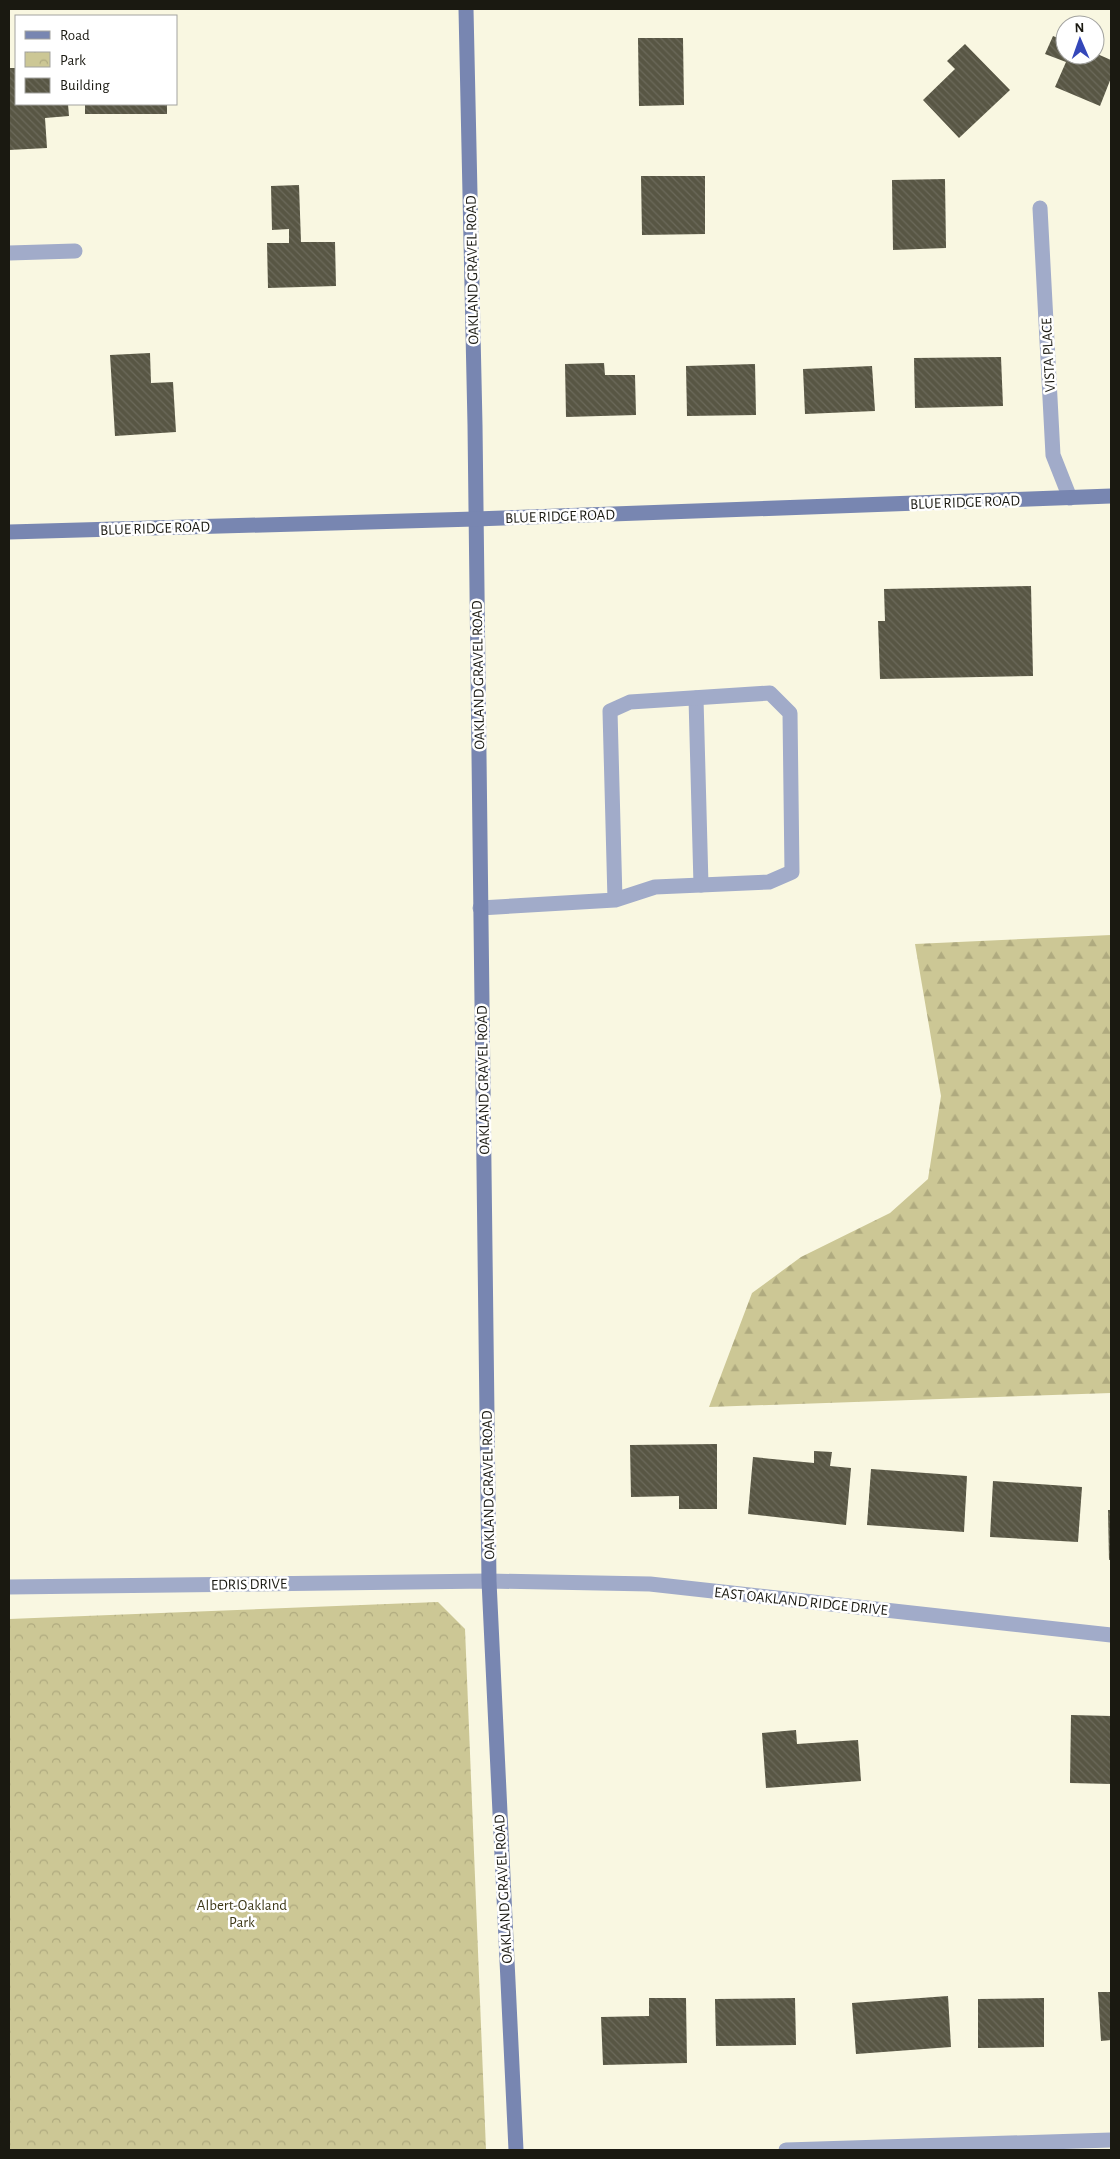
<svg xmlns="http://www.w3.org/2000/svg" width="1120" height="2159" font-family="'Alegreya Sans',sans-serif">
<defs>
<pattern id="forest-firs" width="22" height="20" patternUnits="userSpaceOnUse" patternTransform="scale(1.25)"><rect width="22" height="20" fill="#ccc795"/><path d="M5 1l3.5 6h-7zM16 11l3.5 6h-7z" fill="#afaa7f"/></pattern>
<pattern id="park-crowns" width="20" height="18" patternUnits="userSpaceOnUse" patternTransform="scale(1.25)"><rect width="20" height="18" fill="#ccc795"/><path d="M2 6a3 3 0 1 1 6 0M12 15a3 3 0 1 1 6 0" fill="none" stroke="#afaa7f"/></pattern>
<pattern id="building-back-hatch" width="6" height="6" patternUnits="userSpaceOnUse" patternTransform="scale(1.25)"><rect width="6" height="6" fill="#585644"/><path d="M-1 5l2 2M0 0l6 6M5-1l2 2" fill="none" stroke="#6c6a5b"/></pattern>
</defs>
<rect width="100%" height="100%" fill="#f9f7e1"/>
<!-- forest -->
<path fill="url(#forest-firs)" d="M1111,935v458l-402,14 43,-114 49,-36 89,-44 38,-34 13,-83 -26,-152z"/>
<!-- park -->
<path fill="url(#park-crowns)" d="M438,1602l27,27 21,521h-477v-531z"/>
<!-- building -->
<g fill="url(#building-back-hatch)">
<path d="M1053,36l12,5v14h30v-2l16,7v18l-11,28 -45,-19 11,-25 -21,-8z"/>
<path d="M638,38h45l1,67 -45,1z"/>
<path d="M965,44l45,46 -51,48 -36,-38 32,-31 -8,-8z"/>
<path d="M9,68h7v36h52l1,12 -24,2 2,30 -38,2z"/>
<rect x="85" y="104" width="82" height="10"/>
<path d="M641,176h64v58l-63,1z"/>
<path d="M945,179l1,69 -53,2 -1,-70z"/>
<path d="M299,185l2,57h34l1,44 -68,2 -1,-45h22v-14l-17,1 -1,-44z"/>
<path d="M150,353l1,30 22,-1 3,50 -61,4 -5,-81z"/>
<path d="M1001,357l2,49 -88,2 -1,-50z"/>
<path d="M604,363l1,12h30l1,40 -70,2 -1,-53z"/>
<path d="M755,364l1,51 -69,1 -1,-50z"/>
<path d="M872,366l3,45 -70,3 -2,-45z"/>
<path d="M1031,586l2,90 -153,3 -2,-58h7l-1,-32z"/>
<path d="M717,1444v65h-38v-13l-48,1 -1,-52z"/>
<path d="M814,1451l18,1 -2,14 21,2 -5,57 -98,-11 5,-57 61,6z"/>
<path d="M871,1469l96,7 -3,56 -97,-7z"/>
<path d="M993,1481l89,6 -4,55 -88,-5z"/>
<path d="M1108,1510h3v50h-2z"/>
<path d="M1071,1715l40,1v68l-41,-1z"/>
<path d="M796,1730l1,14 61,-4 3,41 -95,7 -4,-55z"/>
<path d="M1098,1992h13v48l-10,1z"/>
<path d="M948,1996l3,51 -95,7 -4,-51z"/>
<path d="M649,1998h37l1,65 -84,2 -2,-48 48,-1z"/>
<path d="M795,1998l1,47 -80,1 -1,-47z"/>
<path d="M1044,1998v49l-66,1v-49z"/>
</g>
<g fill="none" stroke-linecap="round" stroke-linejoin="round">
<!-- lane -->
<g stroke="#a1abc9" stroke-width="15">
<path d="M696,698l5,187"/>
<path d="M480,908l135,-8 40,-13 114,-5 23,-10 -2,-159 -20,-20 -140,9 -20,9 5,189"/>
</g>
<!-- street -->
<g stroke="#a1abc9" stroke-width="15">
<path d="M1040,208l13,247 17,43"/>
<path d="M9,253l66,-2"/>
<path d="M9,1587l480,-6 161,3 461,51"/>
<path d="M786,2150l325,-10"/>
</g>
<!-- secondary -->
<g stroke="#7886b1" stroke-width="15">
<path d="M466,9l9,416 14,1156 27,569"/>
<path d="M9,532l466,-13 636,-23"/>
</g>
</g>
<g text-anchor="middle" stroke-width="5" stroke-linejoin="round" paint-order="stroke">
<!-- street labels -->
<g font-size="15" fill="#1a1911" stroke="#fff">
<text transform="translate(472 270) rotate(-91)" y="5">OAKLAND GRAVEL ROAD</text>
<text transform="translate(1048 355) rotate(-93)" y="5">VISTA PLACE</text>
<text transform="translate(965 502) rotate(-2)" y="5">BLUE RIDGE ROAD</text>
<text transform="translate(560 516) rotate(-2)" y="5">BLUE RIDGE ROAD</text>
<text transform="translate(155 528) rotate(-2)" y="5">BLUE RIDGE ROAD</text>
<text transform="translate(478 675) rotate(-91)" y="5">OAKLAND GRAVEL ROAD</text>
<text transform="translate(483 1080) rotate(-91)" y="5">OAKLAND GRAVEL ROAD</text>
<text transform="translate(488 1485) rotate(-91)" y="5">OAKLAND GRAVEL ROAD</text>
<text transform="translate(249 1584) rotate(-1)" y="5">EDRIS DRIVE</text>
<text transform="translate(801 1601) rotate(6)" y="5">EAST OAKLAND RIDGE DRIVE</text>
<text transform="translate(503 1889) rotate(-93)" y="5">OAKLAND GRAVEL ROAD</text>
</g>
<!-- park labels -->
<g font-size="15" fill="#3e3918" stroke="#fff">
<text x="242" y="1910">Albert-Oakland<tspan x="242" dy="17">Park</tspan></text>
</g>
</g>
<!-- border -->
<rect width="1120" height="2159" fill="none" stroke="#1a1911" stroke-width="20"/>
<!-- legend -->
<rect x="15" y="15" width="162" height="90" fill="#ffffff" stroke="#a3a3a0"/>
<rect x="25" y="31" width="25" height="8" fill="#7886b1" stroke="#a3a3a0"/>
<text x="60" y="40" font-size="15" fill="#1a1911">Road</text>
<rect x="25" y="52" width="25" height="15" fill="url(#park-crowns)" stroke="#a3a3a0"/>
<text x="60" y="65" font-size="15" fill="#1a1911">Park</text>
<rect x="25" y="78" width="25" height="15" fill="url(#building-back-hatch)" stroke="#a3a3a0"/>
<text x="60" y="90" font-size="15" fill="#1a1911">Building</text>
<!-- north arrow -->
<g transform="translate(1080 40) rotate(358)"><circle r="24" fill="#ffffff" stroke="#a3a3a0"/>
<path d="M0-4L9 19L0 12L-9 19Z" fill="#3447b9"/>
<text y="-8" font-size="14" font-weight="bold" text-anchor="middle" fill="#1a1911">N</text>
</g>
</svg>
